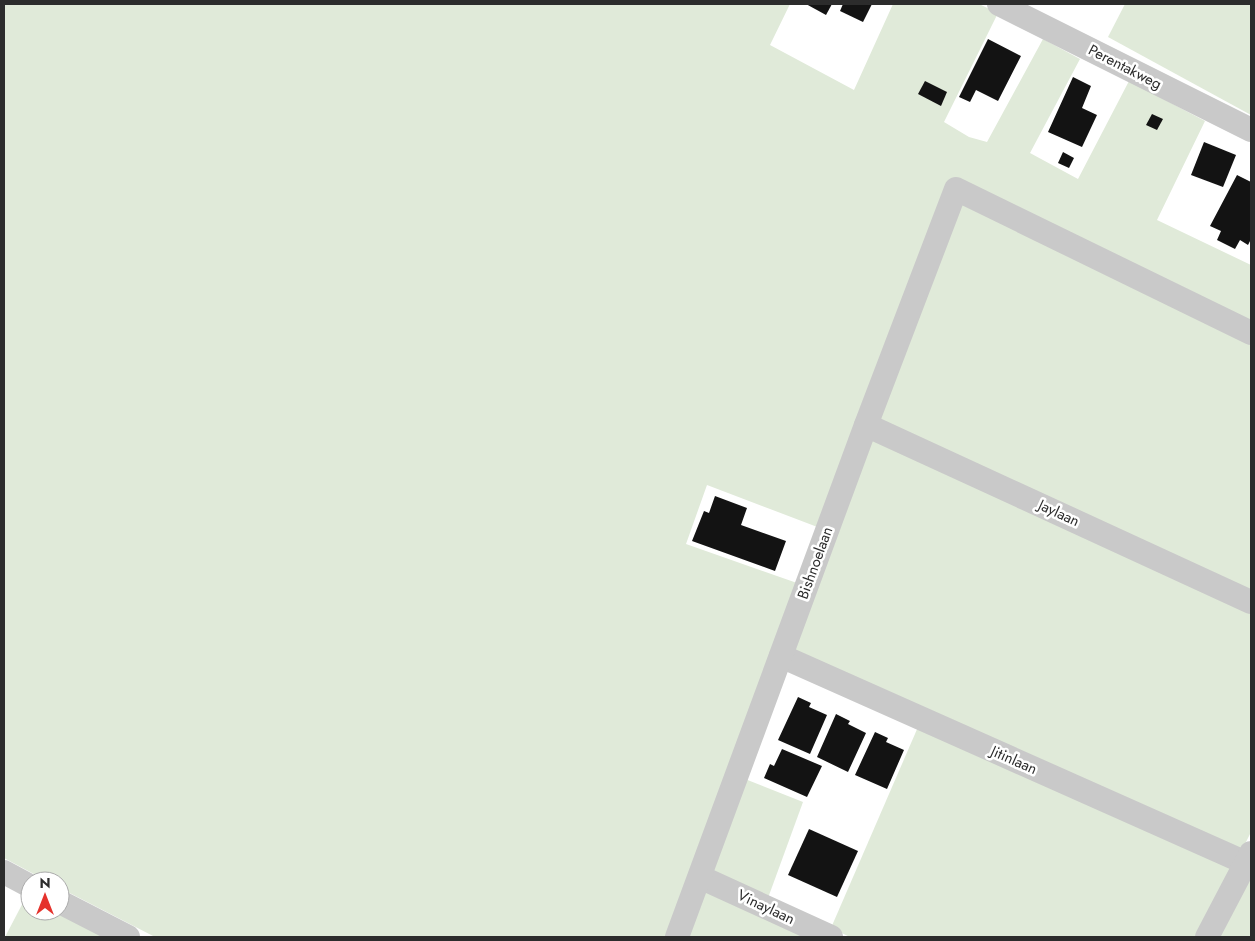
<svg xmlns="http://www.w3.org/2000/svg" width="1255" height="941" font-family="Jost,sans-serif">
<rect width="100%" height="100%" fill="#fff"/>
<!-- green -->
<g fill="#e0ead9">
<path d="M4,4h786l-20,41 84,45 39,-86h86l19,9 -54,109 25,15 18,5 56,-103 37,20 -50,94 48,26 51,-98 76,40 -48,99 94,45v59l-297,-146 -134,350 -113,-43 -21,59 111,39 -130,354h-512l-95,-49v-7h-13l-43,-23z"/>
<path d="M1125,4h126v111l-143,-78z"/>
<path d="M959,199l292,141v254l-378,-174z"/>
<path d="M869,434l382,179v219l-10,20 -451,-202z"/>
<path d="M918,727l317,140 -36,70h-349l-19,-9z"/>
<path d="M745,779l58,23 -35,96 -58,-25z"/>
<path d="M1251,867v70h-37z"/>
<path d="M702,887l111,50h-129z"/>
<path d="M27,895l3,2v14h26l50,26h-101z"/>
</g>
<!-- building -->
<g fill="#131313">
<path d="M806,4h26l-6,11z"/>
<path d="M843,4h29l-9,18 -23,-11z"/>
<path d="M988,39l33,17 -23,45 -22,-11 -6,12 -11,-5z"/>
<path d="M1073,77l18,9 -9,22 15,7 -15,32 -34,-15z"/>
<path d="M925,81l22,11 -6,14 -23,-12z"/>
<path d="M1152,114l11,5 -6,11 -11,-5z"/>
<path d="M1204,142l32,13 -13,32 -32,-12z"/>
<path d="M1063,152l11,6 -5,10 -11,-5z"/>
<path d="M1237,175l14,7v57l-3,6 -8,-5 -5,9 -18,-9 4,-9 -11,-5z"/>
<path d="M715,496l32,12 -6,17 45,16 -11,30 -83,-30 12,-30 5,2z"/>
<path d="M798,697l13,6 -2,4 18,8 -17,39 -32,-14z"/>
<path d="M836,714l14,7 -2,3 18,9 -18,39 -31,-15z"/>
<path d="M875,732l13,6 -2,4 18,8 -17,39 -32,-14z"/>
<path d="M782,749l40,17 -15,31 -43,-19 6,-14 4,2z"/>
<path d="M809,829l49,22 -21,46 -49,-22z"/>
</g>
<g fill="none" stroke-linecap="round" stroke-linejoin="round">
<!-- minor -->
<g stroke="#c9c9c9" stroke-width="24">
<path d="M999,4l252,126"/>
<path d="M866,425l385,177"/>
<path d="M781,656l465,207"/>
<path d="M4,872l26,14"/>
<path d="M700,877l131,60"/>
<path d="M60,902l68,35"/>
<path d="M677,937l189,-512 90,-236 295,144"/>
<path d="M1207,937l44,-84"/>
</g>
</g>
<g text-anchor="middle" stroke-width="5" stroke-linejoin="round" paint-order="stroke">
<!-- street labels -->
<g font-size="15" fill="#2c2c2c" stroke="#fff">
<text transform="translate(1125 67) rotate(27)" y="5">Perentakweg</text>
<text transform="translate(1059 513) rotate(25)" y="5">Jaylaan</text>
<text transform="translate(815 563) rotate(-70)" y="5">Bishnoelaan</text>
<text transform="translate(1014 760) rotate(24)" y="5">Jitinlaan</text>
<text transform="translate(766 907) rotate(25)" y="5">Vinaylaan</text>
</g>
</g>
<!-- border -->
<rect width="1255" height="941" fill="none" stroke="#2c2c2c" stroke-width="10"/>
<!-- north arrow -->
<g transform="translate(45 896)"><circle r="24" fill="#ffffff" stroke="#ababab"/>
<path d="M0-4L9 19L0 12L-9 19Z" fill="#e5322c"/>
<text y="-8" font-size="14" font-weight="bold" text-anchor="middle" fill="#2c2c2c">N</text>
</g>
</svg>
